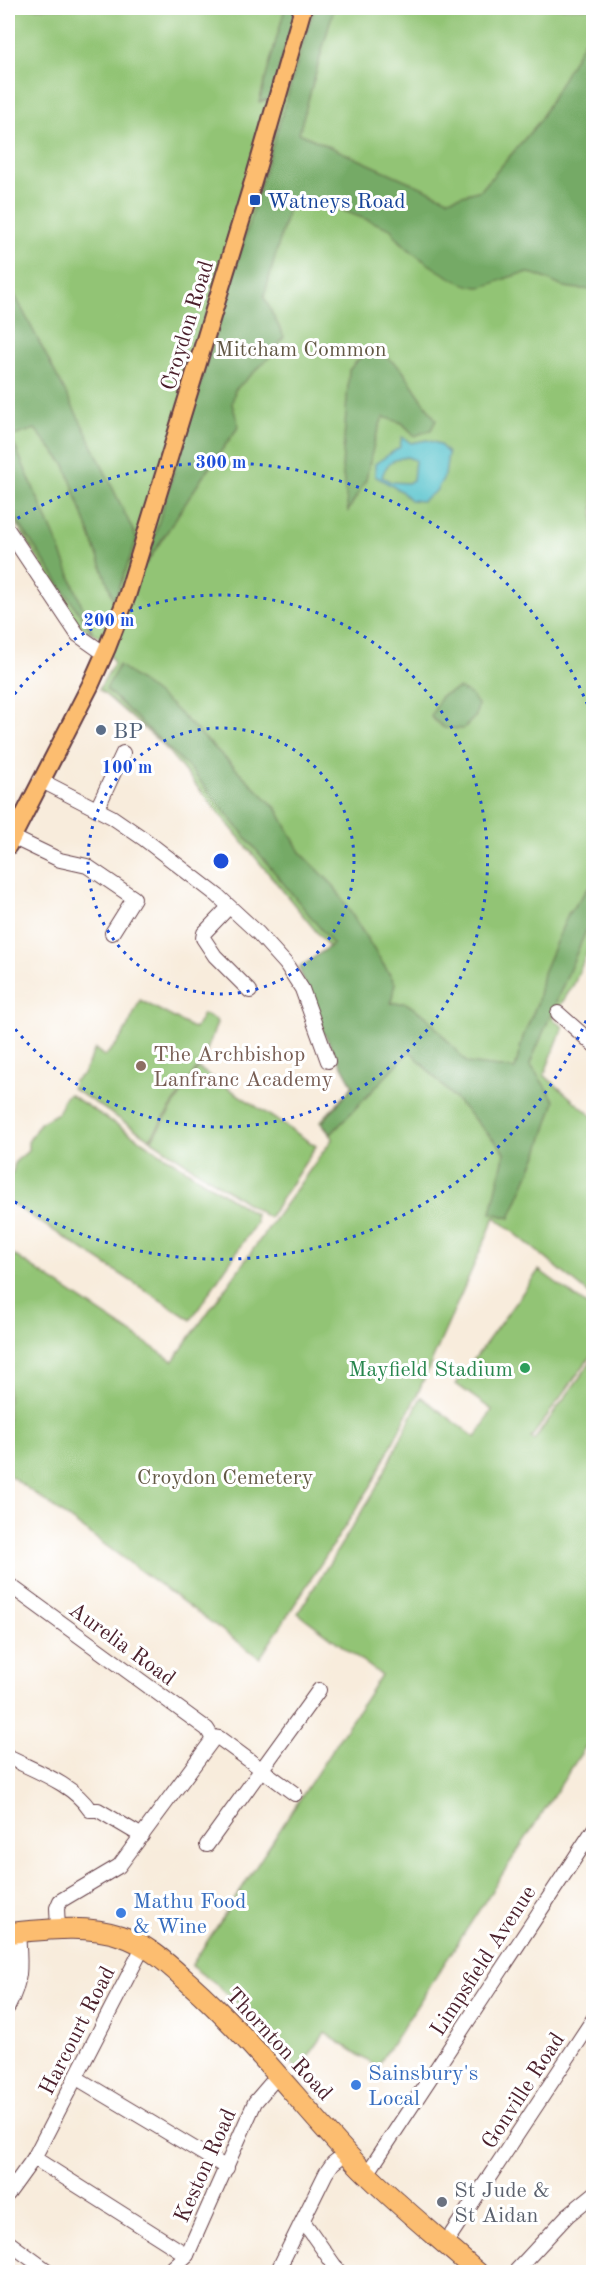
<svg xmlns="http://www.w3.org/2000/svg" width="601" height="2280" font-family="'Old Standard TT',serif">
<rect width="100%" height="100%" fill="#fff"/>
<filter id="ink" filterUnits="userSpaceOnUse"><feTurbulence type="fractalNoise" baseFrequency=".0167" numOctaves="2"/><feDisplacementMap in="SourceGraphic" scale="12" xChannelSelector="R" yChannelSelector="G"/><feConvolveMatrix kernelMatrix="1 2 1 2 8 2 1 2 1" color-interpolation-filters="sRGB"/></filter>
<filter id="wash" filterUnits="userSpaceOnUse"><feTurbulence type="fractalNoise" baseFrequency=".008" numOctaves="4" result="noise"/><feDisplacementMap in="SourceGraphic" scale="24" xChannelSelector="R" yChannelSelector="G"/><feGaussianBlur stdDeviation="1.35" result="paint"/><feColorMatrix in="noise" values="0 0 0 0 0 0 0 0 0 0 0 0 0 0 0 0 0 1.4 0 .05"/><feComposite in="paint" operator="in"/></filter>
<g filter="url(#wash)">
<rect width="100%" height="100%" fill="#f8ecdc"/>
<!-- green -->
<g fill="#92c474" stroke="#6e7250" stroke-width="1.5">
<path d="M8,8h585l1,928 -20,48 -22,34 11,9 -19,48 49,42v180l-98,-80 -78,178 -46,91 -111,172 -252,-184v-223l165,110 160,-223 -13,-16 33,-36 -31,-56 -23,-62 30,-21 -166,-202 -64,-56 15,-26 -15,-27 -19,-8 -72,-118z"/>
<path d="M140,1000l55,29 8,-15 13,6 1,3 -13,35 -54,81 -78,-51 2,-7 9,-7 12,-25 9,7c18,-13 27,-36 36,-56z"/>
<path d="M198,1068l118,78 -47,72 -118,-78z"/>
<path d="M69,1094l186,120 1,9 -65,97 -183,-119v-25l5,-4 2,-10 13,-11v-9l12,-19 18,-10 6,-15z"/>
<path d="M539,1270l54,40v43l-62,85 3,2 59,-81v376l-216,332 -52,-34 -27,38 -48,-55 -32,-30 -27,-20 190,-291 -83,-62 78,-124 45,-92 55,41 16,-28 -36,-26z"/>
</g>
<!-- forest -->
<g fill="#75aa66" stroke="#606448" stroke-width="1.5">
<path d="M285,8h12l-27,91 -11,3z"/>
<path d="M314,8h20l-35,125 149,66 33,-9 57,-67 55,-98v265c-10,-1 -22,-1 -32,-4 -10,-4 -24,-13 -34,-13 -15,0 -38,15 -49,14 -22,-1 -78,-39 -87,-58l-83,-32 -18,6 -26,94 20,40 -17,23 -32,30 -3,14 7,22 -37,52 -56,86z"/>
<path d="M8,282l78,150 51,107 -23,62 -49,-136 -30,-36 -24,8 46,105 36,92 -85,-127z"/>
<path d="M365,352l18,3 18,13 35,52 -5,10 -16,6 -13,-13 -19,-6 -8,22 -9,41 -18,31 -6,-43 7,-98z"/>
<path d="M119,665l52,40 106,104 23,43 34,34 61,97 -4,20h15l20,13 41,47 48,6 8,-32 15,-36 5,-28 25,-59 25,-32v32l-63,150 25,37 -16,49 -29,68 -19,-5 14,-61 -95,-101 -79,83 -9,-11 31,-37 -31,-56 -23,-62 34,-24 -142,-174 -85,-81z"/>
<path d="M459,688l11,6 8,10 -2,12 -13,13 -19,-1 -13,-11 10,-21z"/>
</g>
<!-- water -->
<path fill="#55c2cc" stroke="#50707c" stroke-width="1.5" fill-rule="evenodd" d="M402,437l9,6 16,-3 12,4 9,9 -3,22 -9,16 -14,10 -12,-1 -9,-9 -26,-15v-12l25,-17zM407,457l8,3 -2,20 -5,3 -17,-1 -9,-5c4,-14 11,-18 25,-20z"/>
</g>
<g filter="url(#ink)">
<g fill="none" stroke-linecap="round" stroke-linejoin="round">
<defs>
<g id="minor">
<path d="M8,530l70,105 27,19"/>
<path d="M40,780l72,37 32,22 74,57 40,37 28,31 16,25 26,72"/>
<path d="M97,809l26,-56"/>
<path d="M12,837l48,23 27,6 47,32 -22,35"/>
<path d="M229,907l-25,26 -1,5 12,18 35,35"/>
<path d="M558,1013l36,32"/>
<path d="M8,1584l199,145 5,8"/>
<path d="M212,1737l7,1 76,56"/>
<path d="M8,1757c27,14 64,26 82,53h8l44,26"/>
<path d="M207,1845l112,-155"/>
<path d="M58,1929l-1,-21 3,-7 59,-35 92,-124 1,-5"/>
<path d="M8,2007c15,-29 12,-43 10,-75"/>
<path d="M75,2077l152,91"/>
<path d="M34,2158l153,97"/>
<path d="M367,2174l227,-345"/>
<path d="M8,2194l26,-36 109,-211"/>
<path d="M303,2221l36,51"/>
<path d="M8,2242l41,30"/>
<path d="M445,2244l149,-226"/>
<path d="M168,2272l19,-17 68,-153 24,-28"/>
<path d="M277,2272l49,-99 7,-10 13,-10"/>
<path d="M515,2272l53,-57 26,-21"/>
</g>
<path id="major" d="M8,846l82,-160 17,-38 20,-52 129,-424 47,-164"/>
<path id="highway" d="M8,1933c36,-3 77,-9 113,3 26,8 47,28 67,46 63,56 110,120 167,180 38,40 82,74 122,110"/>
</defs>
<!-- minor casing -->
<use href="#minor" stroke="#643e46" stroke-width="16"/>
<!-- major casing -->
<use href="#major" stroke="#643e46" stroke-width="20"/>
<!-- highway casing -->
<use href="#highway" stroke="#643e46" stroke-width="22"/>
<!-- minor -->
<use href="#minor" stroke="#fff" stroke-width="14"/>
<!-- major -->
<use href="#major" stroke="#fcbd6f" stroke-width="16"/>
<!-- highway -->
<use href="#highway" stroke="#fcbd6f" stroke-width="20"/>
</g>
</g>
<!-- distance rings -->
<g fill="none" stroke="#1d4ed8" stroke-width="3" stroke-dasharray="3 6">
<circle cx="221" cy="861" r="133"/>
<path d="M9 701A266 266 0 1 1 9 1021"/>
<path d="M593 1004A399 399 0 0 1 10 1199M10 523A399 399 0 0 1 593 718"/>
</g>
<!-- markers -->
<rect fill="#1a4fb4" stroke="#fff" stroke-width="2" x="249" y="194" width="12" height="12" rx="3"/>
<circle fill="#5c6f8a" stroke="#fff" stroke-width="2" cx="101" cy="730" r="6"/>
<circle fill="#8d6e63" stroke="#fff" stroke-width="2" cx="141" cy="1066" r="6"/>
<circle fill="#2e9e5b" stroke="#fff" stroke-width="2" cx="525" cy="1368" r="6"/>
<g fill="#3f7fe0" stroke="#fff" stroke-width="2">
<circle cx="121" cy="1913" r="6"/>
<circle cx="356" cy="2085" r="6"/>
</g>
<circle fill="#6b7280" stroke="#fff" stroke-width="2" cx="442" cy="2202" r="6"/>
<g text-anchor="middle" stroke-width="6" stroke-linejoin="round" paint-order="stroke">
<!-- transit labels -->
<g font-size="22" fill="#164399" stroke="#fff" text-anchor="start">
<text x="267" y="208">Watneys Road</text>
</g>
<!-- street labels -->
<g font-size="22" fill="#4a1f2b" stroke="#fff">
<text transform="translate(186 325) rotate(-73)" y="8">Croydon Road</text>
<text transform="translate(123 1643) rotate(36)" y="8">Aurelia Road</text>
<text transform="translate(482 1960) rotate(-57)" y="8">Limpsfield Avenue</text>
<text transform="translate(76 2030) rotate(-63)" y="8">Harcourt Road</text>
<text transform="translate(280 2043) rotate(47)" y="8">Thornton Road</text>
<text transform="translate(522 2090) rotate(-57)" y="8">Gonville Road</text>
<text transform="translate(204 2165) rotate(-66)" y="8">Keston Road</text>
</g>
<!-- park labels -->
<g font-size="22" fill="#635945" stroke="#fff">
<text x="301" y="356">Mitcham Common</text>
<text x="225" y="1484">Croydon Cemetery</text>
</g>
<!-- service labels -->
<g font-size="22" fill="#4e5e75" stroke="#fff" text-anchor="start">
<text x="113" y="738">BP</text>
</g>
<!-- education labels -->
<g font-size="22" fill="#785e54" stroke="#fff" text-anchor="start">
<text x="153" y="1061">The Archbishop<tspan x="153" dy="25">Lanfranc Academy</tspan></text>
</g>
<!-- leisure labels -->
<g font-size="22" fill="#27864d" stroke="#fff" text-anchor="end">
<text x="513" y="1376">Mayfield Stadium</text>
</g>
<!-- shop labels -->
<g font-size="22" fill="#366cbe" stroke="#fff" text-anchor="start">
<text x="133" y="1908">Mathu Food<tspan x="133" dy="25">&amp; Wine</tspan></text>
<text x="368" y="2080">Sainsbury's<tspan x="368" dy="25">Local</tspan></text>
</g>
<!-- worship labels -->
<g font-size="22" fill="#5b616d" stroke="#fff" text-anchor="start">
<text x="454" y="2197">St Jude &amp;<tspan x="454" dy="25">St Aidan</tspan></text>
</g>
</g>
<circle cx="221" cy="861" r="9" fill="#1d4ed8" stroke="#fff" stroke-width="3"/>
<g font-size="18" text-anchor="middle" font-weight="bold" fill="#1d4ed8" stroke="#fff" stroke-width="6" stroke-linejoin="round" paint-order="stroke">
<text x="221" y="468">300 m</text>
<text x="109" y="626">200 m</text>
<text x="127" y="773">100 m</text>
</g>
<!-- margin -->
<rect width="601" height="2280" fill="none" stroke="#fff" stroke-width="30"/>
</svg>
